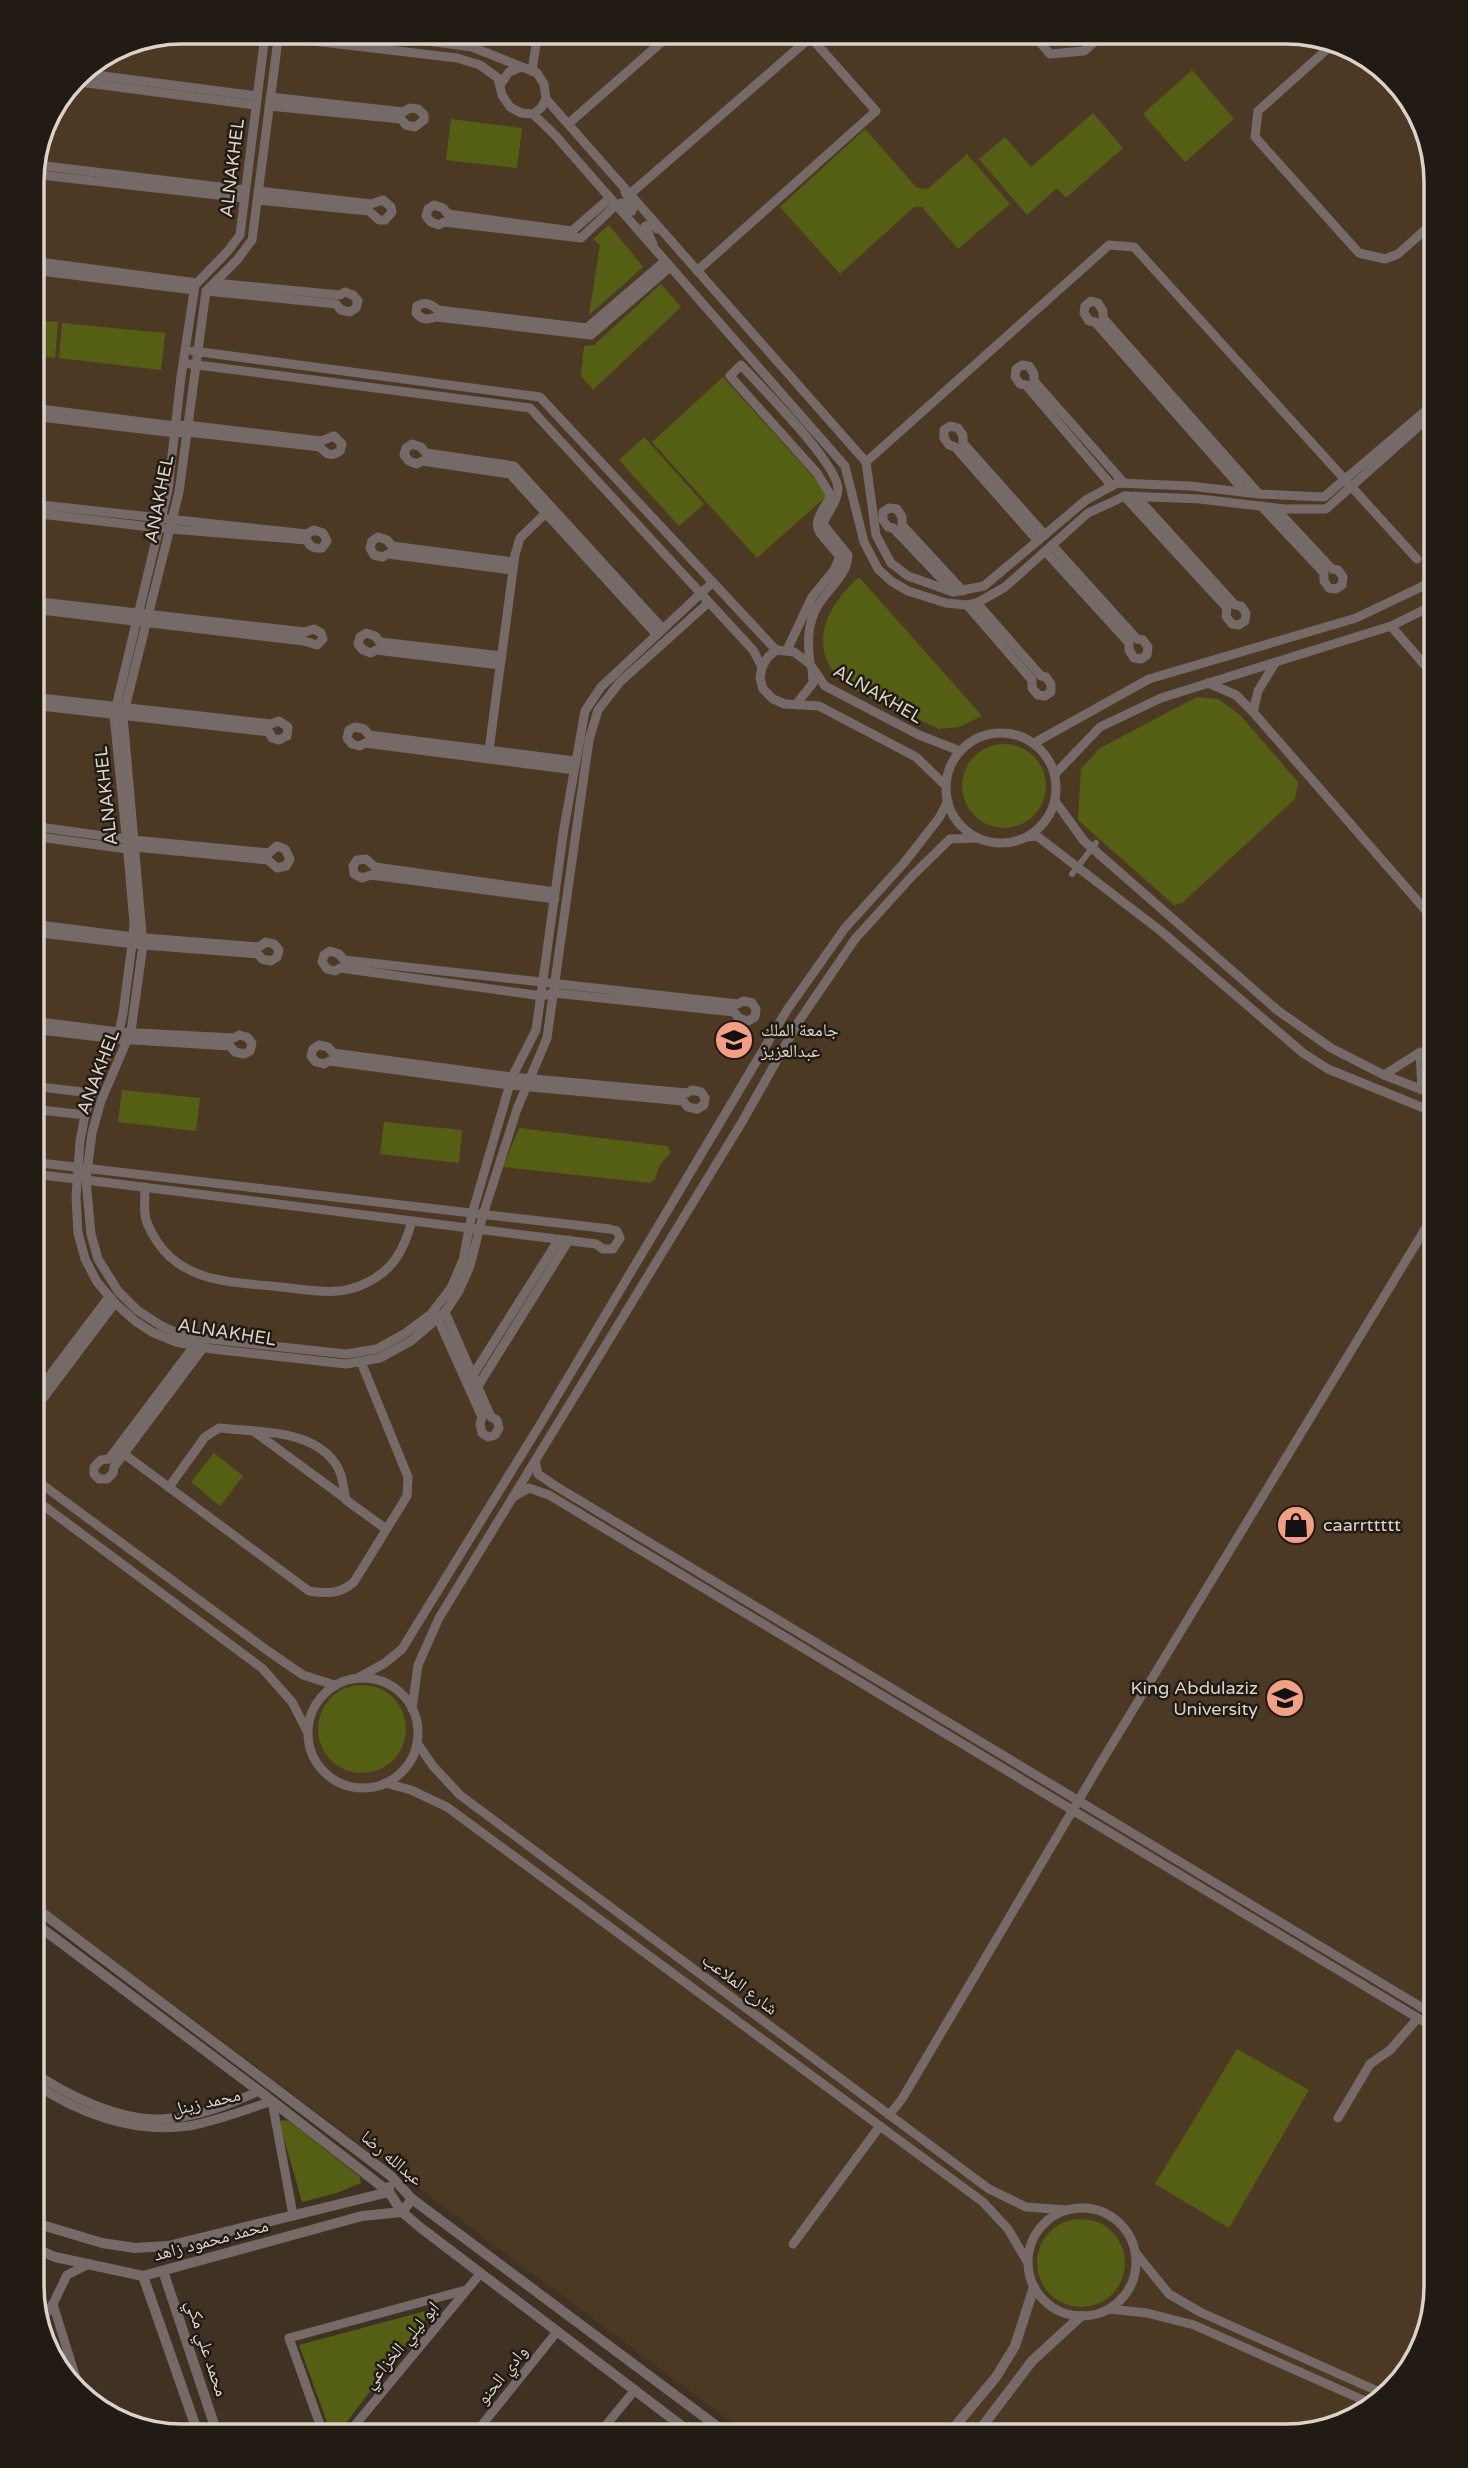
<svg xmlns="http://www.w3.org/2000/svg" width="1468" height="2468" font-family="'Varela Round','Noto Naskh Arabic',sans-serif">
<rect width="100%" height="100%" fill="#403222"/>
<!-- built -->
<path fill="#4c3924" d="M182,32h1114l74,25 51,59 15,66v2105l-25,82 -59,52 -66,15h-536l-718,-537v-1727l11,-48 33,-49 49,-32z"/>
<!-- green -->
<g fill="#545f13">
<path d="M1192,70l42,49 -49,43 -42,-48z"/>
<path d="M1093,113l30,35 -57,50 -9,-10 -30,27 -48,-56 26,-22 26,30z"/>
<path d="M451,119l71,9 -5,40 -71,-8z"/>
<path d="M865,129l52,59 11,1 39,-35 43,50 -52,45 -36,-42h-8l-74,67 -60,-67z"/>
<path d="M609,225l34,42 -54,48 11,-70 -7,-6z"/>
<path d="M661,284l20,23 -88,83 -12,-14 3,-30 10,-1z"/>
<path d="M32,320l26,2 -3,36 -23,-3z"/>
<path d="M62,323l103,10 -4,37 -102,-12z"/>
<path d="M723,377l106,117 -72,64 -105,-116z"/>
<path d="M644,437l60,67 -25,22 -60,-66z"/>
<path d="M859,577l123,139 -23,11 -20,2 -92,-43c-42,-36 -23,-77 12,-109z"/>
<path d="M1197,697l21,2 22,16 58,67 -3,17 -113,104 -8,2 -96,-85 3,-51 19,-21z"/>
<circle cx="1004" cy="786" r="42"/>
<path d="M122,1090l78,8 -4,33 -78,-9z"/>
<path d="M384,1122l78,8 -3,33 -79,-9z"/>
<path d="M519,1128l148,18 4,6 -11,13 -5,14 -5,4 -147,-16z"/>
<path d="M214,1453l29,23 -23,30 -29,-24z"/>
<circle cx="362" cy="1729" r="44"/>
<path d="M1237,2049l72,41 -80,138 -74,-44z"/>
<path d="M281,2120l8,1 71,56 1,6 -24,10 -35,9 -22,-77z"/>
<circle cx="1081" cy="2263" r="44"/>
<path d="M433,2309l-97,127h-4l-33,-91z"/>
</g>
<g fill="none" stroke-linecap="round" stroke-linejoin="round">
<!-- pedestrian -->
<path stroke="#766a69" stroke-width="6" d="M1072,874l24,-31"/>
<!-- minor -->
<g stroke="#766a69" stroke-width="9">
<path d="M237,32l220,26 23,7 18,13 4,17 8,12 11,6 12,1 21,20 291,332 19,76 14,27 13,12 17,10 38,12 21,2 10,-2 28,-16 83,-74 37,-17 75,3 84,10h42l110,-98"/>
<path d="M279,32l-27,208 -15,20 -31,31 -27,201 -56,224 20,229 -12,86 -30,70 -9,32 -6,47 5,54 7,25 20,32 19,19 23,15 17,8 23,5 146,16 31,-5 27,-15 27,-20 20,-26 12,-28 9,-46 40,-137 24,-47 28,-202 21,-117 16,-24 112,-105"/>
<path d="M362,32l110,15 65,26 7,11 2,15 320,363 10,73 15,28 17,13 45,16 31,-6 102,-86 31,-17 73,3 69,8 65,3 112,-95"/>
<path d="M1031,32l19,22 34,-3 22,-19"/>
<path d="M265,35l-25,200 -12,16 -33,34 -14,92 -13,113 -54,225 15,150 5,58 -1,14 -10,76 -4,19 -23,48 -11,35 -5,26 -4,56 2,36 7,26 12,23 18,21 20,18 17,11 24,10 36,7 134,15 34,-6 31,-17 34,-29 14,-21 11,-25 13,-51 34,-106 30,-71 42,-298 9,-30 22,-28 88,-79"/>
<path d="M449,43l2,-11"/>
<path d="M1333,44l-75,67 -3,26 104,116 26,6 13,-5 38,-34"/>
<path d="M532,71l6,-39"/>
<path d="M80,73l177,23"/>
<path d="M72,81l183,24"/>
<path d="M500,85l9,-13 12,-5"/>
<path d="M269,106l132,13 5,6 9,2 9,-7v-5l-6,-6 -8,-1 -7,4 -133,-15"/>
<path d="M533,114l8,-6 5,-9"/>
<path d="M568,124l105,-92"/>
<path d="M34,161l3,4 208,25"/>
<path d="M32,174l212,24"/>
<path d="M630,194l181,-157"/>
<path d="M610,198l-38,33 -124,-17 -5,-6 -9,-3 -6,4 -2,7 5,6 8,3 5,-3 137,16 35,-33"/>
<path d="M257,200l112,11 10,9h6l7,-8 -1,-5 -8,-7 -12,4 -113,-13"/>
<path d="M621,203l7,8h4l1,-3 -8,-16"/>
<path d="M653,244l-8,-18 8,-2 4,5"/>
<path d="M32,261l165,22"/>
<path d="M665,261l-78,67 -149,-18c-7,-6 -13,-9 -21,-4l-1,7c6,7 11,7 20,4l155,18 79,-68"/>
<path d="M32,270l162,20"/>
<path d="M697,271l179,-160 -70,-79"/>
<path d="M206,291l130,13 5,6 9,2 6,-4 2,-7 -5,-6 -8,-3 -5,3 -126,-12"/>
<path d="M193,351l347,46 236,253 18,2 16,12 15,22 94,49 41,16"/>
<path d="M190,364l340,44 223,242 9,17 -2,11 3,11 10,10 12,5 34,2 97,51 30,29"/>
<path d="M32,416l143,17 12,-1 133,15c7,8 11,10 20,4l2,-7 -8,-8 -13,5 -134,-16 -12,1 -143,-18"/>
<path d="M866,462l243,-217 25,2 283,312"/>
<path d="M1112,486l-86,-101 -6,-1 -5,-7 1,-8 6,-4 7,1 5,8v7l90,102"/>
<path d="M1246,493l-151,-171 -6,-1 -5,-8 1,-7 6,-5 7,2 5,8v7l156,176"/>
<path d="M1124,496l103,112 -1,8 6,8 7,1 6,-4 1,-8 -5,-7 -6,-1 -99,-109"/>
<path d="M1261,506l63,67v8l5,7 7,1 6,-4 1,-8 -5,-7 -6,-1 -57,-61"/>
<path d="M32,513l127,15 148,12c2,7 8,9 15,8l5,-7 -4,-8 -9,-3 -7,4 -275,-30"/>
<path d="M1038,541l-83,-94 -6,-2 -5,-7v-8l6,-4 8,2 5,7v8l82,92"/>
<path d="M1045,551l84,92v7l5,8 7,1 6,-4 1,-8 -5,-7 -6,-1 -85,-94"/>
<path d="M513,570l-125,-16 -5,3 -9,-2 -4,-7 2,-7 6,-4 9,3 5,6 122,16"/>
<path d="M952,590l-59,-62 -5,-1 -5,-7v-8l6,-4 8,1 5,8v8l61,66"/>
<path d="M967,605l65,75v8l6,7 7,1 6,-4v-8l-5,-7 -5,-1 -64,-73"/>
<path d="M32,609l272,32 13,4 6,-6 -2,-6 -7,-4 -9,3 -273,-31"/>
<path d="M1391,626l45,52"/>
<path d="M657,635l-147,-161 -88,-13 -5,3 -8,-3 -5,-6 2,-7 6,-4 9,3 5,6 88,13 149,163"/>
<path d="M787,650l25,-53 22,-27 6,-13c-24,-31 -32,-25 -9,-61l-14,-23 -87,-97 11,-11c20,22 97,99 97,124 0,12 -11,24 -15,35l25,31c-1,24 -26,37 -34,58 -7,17 -6,33 -4,51"/>
<path d="M500,665l-124,-15 -5,3 -8,-3 -5,-6 2,-7 6,-4 9,3 5,6 122,14"/>
<path d="M762,667l6,-10 8,-7"/>
<path d="M1208,683l28,12 17,17 5,-21 17,-28"/>
<path d="M797,703l16,-20 -1,-15"/>
<path d="M32,705l237,27 3,6 7,2 8,-4 1,-9 -9,-6 -8,3 -239,-27"/>
<path d="M1253,712l183,210"/>
<circle cx="1001" cy="788" r="55"/>
<path d="M1034,743l115,-64 207,-61 65,-31 15,-10"/>
<path d="M489,750l26,-195 5,-17 26,-25"/>
<path d="M574,770l-209,-27 -5,3 -8,-2 -5,-6 2,-8 6,-3 9,2 5,6 206,26"/>
<path d="M1055,774l45,-47 61,-29 230,-72 45,-22"/>
<path d="M1055,801l29,40 193,169 54,38 53,27 52,20"/>
<path d="M32,836l95,13 7,-2 134,13 9,8 9,-2 4,-7 -5,-10 -8,-3 -8,7 -136,-13 -101,-14"/>
<path d="M1027,837l10,-1 125,96 141,121 25,16 108,44"/>
<path d="M555,899l-184,-24 -9,3 -8,-4 -1,-8 4,-6 9,-1 9,8 180,25"/>
<path d="M32,932l111,13 115,9 4,5 9,2 6,-4 2,-7 -5,-6 -8,-2 -7,5 -126,-10 -101,-13"/>
<path d="M330,951l9,3 5,6 394,44 5,-3 9,2 4,6 -1,8 -7,4 -9,-3 -5,-6 -180,-19 -12,3 -202,-28 -5,3 -8,-2 -5,-7 2,-7z"/>
<path d="M32,1029l85,10 113,7 5,6 9,2 6,-3 2,-8 -5,-6 -8,-2 -5,3 -115,-6 -87,-11"/>
<path d="M319,1045l9,2 5,6 179,24 175,16 5,-3 9,2 4,6 -1,7 -7,4 -9,-2 -5,-6 -174,-16 -180,-24 -5,3 -8,-2 -5,-6 2,-7z"/>
<path d="M1384,1075l36,-23 2,37"/>
<path d="M32,1086l59,7"/>
<path d="M32,1109l53,6"/>
<path d="M32,1162l578,67 7,2 3,7 -7,11h-10l-7,-5 -510,-64"/>
<path d="M32,1174l44,5"/>
<path d="M145,1187c0,9 -1,19 0,27 1,11 8,21 13,29 28,41 79,39 123,44 28,3 59,10 85,-4 28,-13 38,-34 46,-62"/>
<path d="M438,1319l44,98 -2,7 2,9 6,4 7,-2 4,-7 -2,-8 -6,-3 -46,-105"/>
<path d="M194,1346l-85,113 -8,1 -7,7v7l5,5h8l6,-6 1,-6 89,-119"/>
<path d="M473,1375l86,-136"/>
<path d="M478,1386l91,-146"/>
<path d="M32,1399l77,-102"/>
<path d="M32,1418l3,-3v-6l80,-106"/>
<path d="M256,1433l90,66"/>
<path d="M124,1454l185,137c19,3 31,3 45,-9l53,-86 1,-19 -47,-115"/>
<path d="M535,1461l3,13 16,11 882,531"/>
<path d="M32,1477l236,174 35,24 31,10"/>
<path d="M169,1487l36,-50 14,-9c38,4 92,1 116,35 8,11 8,24 11,37l40,29"/>
<path d="M32,1497l230,171 30,34 15,29"/>
<path d="M513,1497l16,-9 20,7 887,534"/>
<path d="M358,1678l27,-15 17,-14 139,-226 246,-413 58,-82 59,-65 35,-45 9,-17"/>
<circle cx="363" cy="1733" r="55"/>
<path d="M412,1709l6,-44 21,-47 303,-496 57,-101 56,-82 58,-64 37,-36 28,-1"/>
<path d="M417,1743l16,23 27,29 529,394 37,18 41,3"/>
<path d="M385,1783l26,7 36,17 536,395 25,27 20,34"/>
<path d="M32,2071c34,24 86,49 129,48 35,-1 67,-14 98,-28"/>
<path d="M32,2082c45,31 101,52 157,44 28,-5 56,-16 83,-25l21,114"/>
<path d="M889,2115l13,-16 198,-335 336,-553"/>
<path d="M1338,2118l32,-54 20,-14 28,-32"/>
<circle cx="1082" cy="2262" r="54"/>
<path d="M793,2244l87,-118"/>
<path d="M1135,2252l34,42 31,18 184,82"/>
<path d="M53,2304l26,84"/>
<path d="M1109,2309l38,4 47,12 178,79"/>
<path d="M40,2322l13,-18 14,-29 22,-11"/>
<path d="M324,2436l-35,-98 177,-48"/>
<path d="M346,2436l134,-162"/>
<path d="M473,2436l83,-103"/>
<path d="M597,2436l37,-45"/>
</g>
<!-- tertiary -->
<g stroke="#766a69" stroke-width="10">
<path d="M32,1905l359,271 21,23 318,237"/>
<path d="M32,1921l227,170 130,101 13,20 19,16 274,208"/>
<path d="M32,2222l70,21 33,5 33,-2 221,-54v-5"/>
<path d="M32,2247l23,10 88,19 219,-60 40,-4 10,-13"/>
<path d="M163,2271l55,165"/>
<path d="M143,2276l56,160"/>
<path d="M947,2436l49,-59 19,-31 19,-59"/>
<path d="M975,2436l57,-75 49,-45"/>
</g>
</g>
<!-- icons -->
<defs>
<symbol id="university-disc" viewBox="-11 -11 22 22"><circle r="9.5" fill="#f39f84" stroke="#211b14"/><path d="M0-5L7-2L0 1L-7-2ZM-4 1L0 2.5L4 1V4Q0 6-4 4Z" fill="#111"/></symbol>
<symbol id="shop-disc" viewBox="-11 -11 22 22"><circle r="9.5" fill="#f39f84" stroke="#211b14"/><path d="M-5-2.5h2.3a2.7 3.5 0 0 1 5.4 0H5L5.5 6h-11ZM-1.5-2.5h3a1.5 2.3 0 0 0-3 0Z" fill="#111"/></symbol>
</defs>
<g fill-rule="evenodd">
<use href="#university-disc" x="712" y="1018" width="44" height="44"/>
<use href="#shop-disc" x="1274" y="1503" width="44" height="44"/>
<use href="#university-disc" x="1263" y="1676" width="44" height="44"/>
</g>
<g text-anchor="middle" stroke-width="5" stroke-linejoin="round" paint-order="stroke">
<!-- street labels -->
<g font-size="18" fill="#dbd2c8" stroke="#211b14">
<text transform="translate(232 168) rotate(-83)" y="6">ALNAKHEL</text>
<text transform="translate(159 499) rotate(-79)" y="6">ANAKHEL</text>
<text transform="translate(878 694) rotate(30)" y="6">ALNAKHEL</text>
<text transform="translate(106 796) rotate(-96)" y="6">ALNAKHEL</text>
<text transform="translate(98 1072) rotate(-69)" y="6">ANAKHEL</text>
<text transform="translate(227 1332) rotate(9)" y="6">ALNAKHEL</text>
<text transform="translate(740 1984) rotate(37)" y="6">شارع الملاعب</text>
<text transform="translate(206 2102) rotate(-13)" y="6">محمد زينل</text>
<text transform="translate(392 2158) rotate(40)" y="6">عبدالله رضا</text>
<text transform="translate(211 2240) rotate(-15)" y="6">محمد محمود زاهد</text>
<text transform="translate(401 2345) rotate(-50)" y="6">ابو ليلي الخزاعي</text>
<text transform="translate(207 2348) rotate(72)" y="6">محمد علي مكي</text>
<text transform="translate(502 2375) rotate(-51)" y="6">وادي الحنو</text>
</g>
<!-- poi labels -->
<g font-size="18" fill="#dbd2c8" stroke="#211b14" text-anchor="start">
<text x="761" y="1036">جامعة الملك<tspan x="761" dy="21">عبدالعزيز</tspan></text>
<text x="1323" y="1531">caarrttttt</text>
<text x="1258" y="1694" text-anchor="end">King Abdulaziz<tspan x="1258" dy="21">University</tspan></text>
</g>
</g>
<!-- crop -->
<path d="M0 0H1468V2468H0ZM182 44H1286A138 138 0 0 1 1424 182V2286A138 138 0 0 1 1286 2424H182A138 138 0 0 1 44 2286V182A138 138 0 0 1 182 44Z" fill="#211b14" fill-rule="evenodd"/>
<path fill="none" stroke="#dbd2c8" stroke-width="3.5" d="M182 44H1286A138 138 0 0 1 1424 182V2286A138 138 0 0 1 1286 2424H182A138 138 0 0 1 44 2286V182A138 138 0 0 1 182 44Z"/>
</svg>
